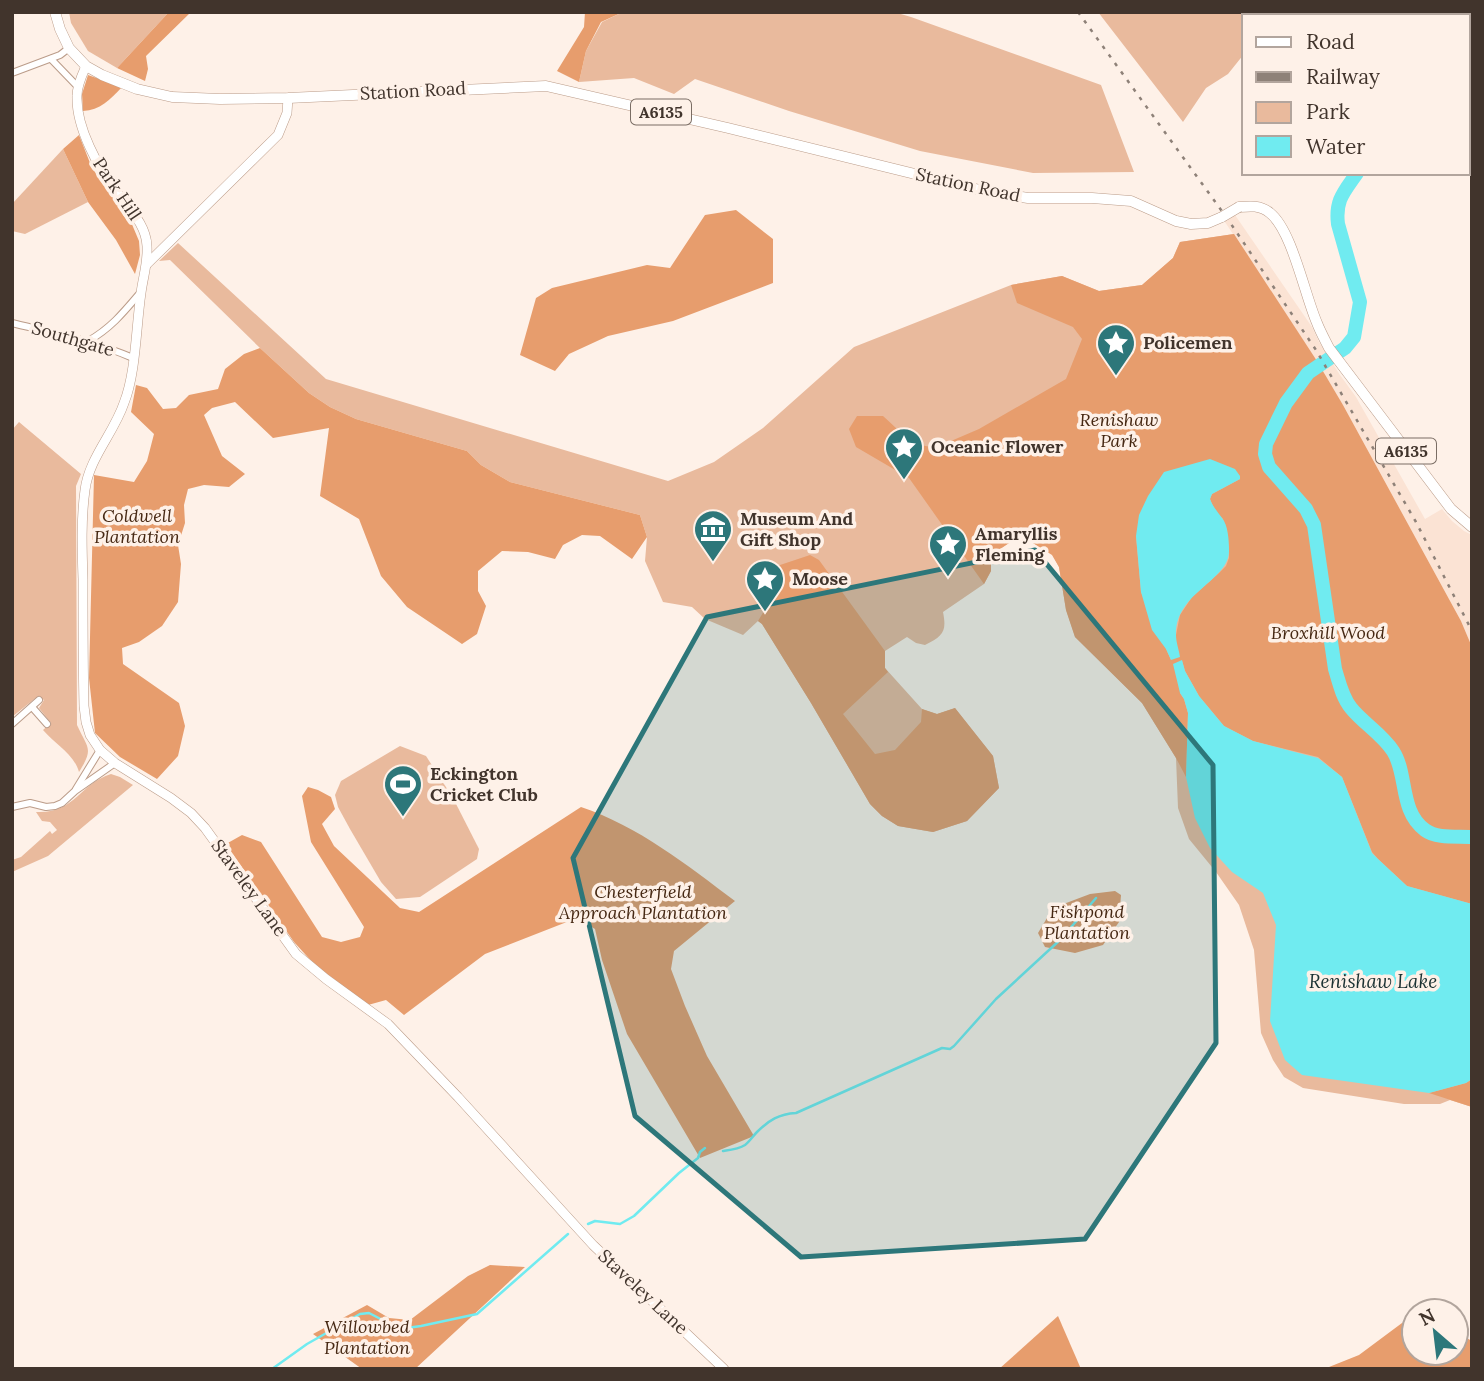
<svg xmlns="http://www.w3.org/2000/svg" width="1484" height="1381" font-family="Lora,serif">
<rect width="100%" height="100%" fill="#fef1e8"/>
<!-- built -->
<path fill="#fbe3d4" d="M1235,215l77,112 7,15 21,33 16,22 69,122 17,-10 10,12 12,10 8,4v112l-11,-26 -118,-216 -26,-44 -92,-139z"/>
<!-- green -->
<g fill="#e9ba9d">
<path d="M69,12h100l-52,56 -29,-17 -17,-28z"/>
<path d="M623,12h271l17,5 190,68 33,87 -101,1 -113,-22 -131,-40 -94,-32 -21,15 -40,-16 -55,4 7,-31 16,-29z"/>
<path d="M1098,12h228l2,4h-84v38l-16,20 -22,14 -23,34z"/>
<path d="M63,149l25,53 -63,32 -13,-3v-27z"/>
<path d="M1234,234l238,610v263l-22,-7 -10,4h-36l-101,-16 -19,-11 -11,-17 -12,-27 -7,-83 -15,-45 -23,-33 -27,-33 -11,-31 -2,-50 -34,-55 -67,-66 -9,-27 -7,-43 -7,-13 -19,-11 -11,-2 -13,2 -18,12v16l-7,13 -41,28c4,20 0,24 -18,33l-9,-2 -9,-6 -22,14v17l37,41 15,5 18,-6 38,48 6,32 -32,33 -34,11 -35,-6 -16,-10 -12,-12 -59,-101 -49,-79 -4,-3 -15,14 -38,-16 -13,-12 -29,-5 -18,-41 2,-24 -7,-22 -130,-33 -29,-17 -14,-14 -111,-32 -26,-12 -21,-14 -49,-45 -90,-88 -11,1 19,-18 148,136 342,102 46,-19 49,-34 91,-81 157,-62 51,-9 37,15 43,-6 31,-27 7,-16z"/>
<path d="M19,422l62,52 -5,12 1,239c11,24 17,23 2,47 -5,-18 -24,-28 -36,-42l8,-7 -12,-15 5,-8 -6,-4 -26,21v-287z"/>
<path d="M400,746l26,10 27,42 26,51 -2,10 -57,38 -24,2 -15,-17 -31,-53 -12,-22 -3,-12 6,-14z"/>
<path d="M111,774l9,3 13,8 -85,71 -36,16v-12l9,-3 29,-26 2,3 5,-4 -7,-8 -8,-1 -6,-9c39,2 43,-28 75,-38z"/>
</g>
<!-- forest -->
<g fill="#e79d6d" fill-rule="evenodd">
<path d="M169,12h22l-45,44 2,13 -3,12 -28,-13z"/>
<path d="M585,12h38l-22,10 -15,29 -7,31 -22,-11 27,-44z"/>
<path d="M88,75l34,12c-12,13 -22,23 -39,24l-1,-17z"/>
<path d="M79,135l13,33 39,54 8,19 1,14 -5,19 -19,-34 -28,-38 -25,-53z"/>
<path d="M736,210l37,29v44l-100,38 -65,15 -39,18 -14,17 -35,-16 16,-57 16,-10 95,-23 23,3 35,-53z"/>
<path d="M1234,234l83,127 26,44 118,216 11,26v257l-65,-18 -29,-27 -6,-7 -30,-75 -24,-20 -65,-16 -29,-15 -25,-30 -14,-25 -3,-10 -2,32 4,6 4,14 -2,64 -10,-19 -34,-55 -67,-66 -9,-27 -7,-43 -7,-12 -19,-12 -11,-2 -13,2 -18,12v16l-7,13 -75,-106 -53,-31 -7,-18 8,-13h26c17,15 30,32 54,31l42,-18 87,-50 16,-40 -9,-12 -56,-24 -6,-18 51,-9 37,15 43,-6 31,-27 7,-16zM1240,476v3l-28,15 -2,5 5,12 8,8 6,29v10l-3,8 -7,7 -27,24 -12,18 -9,45 -30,-68 -5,-56z"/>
<path d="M260,348l49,45 21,14 26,12 111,32 14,14 29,17 130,33 7,22 -15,22 -32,-23 -18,-1 -19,10 -8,14 -27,-7 -26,-1 -24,20v20l8,15 -9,28 -15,10 -55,-37 -26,-31 -22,-57 -39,-23 9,-68 -56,10 -38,-36 -23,6 -8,7 18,41 23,18 -16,13 -25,-2 -16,4 -4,16 1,18 -7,22 3,19 -3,38 -16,24 -23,16 -17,6 1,16 56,39 6,23 -7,30 -21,23 -37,-22 -25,-24 -6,-55 5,-203 40,7 13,-21 7,-27 -23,-22 5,-27 11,3 16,21 13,-1 13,-13 29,-6 7,-20 19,-15z"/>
<path d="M810,555l9,5 66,91v17l3,4 -45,42 32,40 20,-4 26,-28 1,-13 15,5 18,-6 38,48 6,32 -32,33 -34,11 -35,-6 -16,-10 -12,-12 -59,-101 -49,-79 -4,-3 9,-15 1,-37z"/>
<path d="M308,787l10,3 13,7 4,12 -13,15 12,22 66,62 19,4 162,-105c57,19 106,58 154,94l-61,50 -3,18 14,37 22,50 47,80 -54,22 -73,-124 -25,-74 -7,-31 -18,-11 -92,36 -81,61 -18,-15 -18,5 -53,-40 -21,-23 -68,-98 16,-9 19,7 61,95 19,5 19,-5 4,-10 -53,-85 -9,-46z"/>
<path d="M1115,891l6,4 -2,27 -16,23 -28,8 -30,-6 -7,-14 15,-25 37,-14z"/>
<path d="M1472,1079v28l-43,-14 37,-10z"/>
<path d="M490,1265l35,2 -110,102h-53l-49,-35 54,-29 22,13 21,2 58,-44z"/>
<path d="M1058,1316l23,53h-82z"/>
<path d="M1414,1318v35h42v-21l16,9v28h-148l35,-14 43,-32z"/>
</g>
<!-- water -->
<g fill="#70ebf0">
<path d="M1210,459l25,10 5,7v3l-28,15 -2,5c3,8 7,12 12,19 6,7 7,22 7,32 1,31 -54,42 -53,85 0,7 3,15 4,22l-9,3 -5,-11 -14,-19 -11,-38 -5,-56 3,-21 9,-19 16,-24z"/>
<path d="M1182,660l3,11 14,25 25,30 29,15 65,17 24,19 30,76 6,6 29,27 65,18v175l-6,4 -37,10 -127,-18 -17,-15 -15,-39 6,-96 -13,-32 -31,-21 -22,-24 -15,-30 -9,-41 2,-64 -4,-14 -4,-6 -7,-29z"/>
</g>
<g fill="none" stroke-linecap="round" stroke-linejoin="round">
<!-- stream -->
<g stroke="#70ebf0" stroke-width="2.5">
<path d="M1469,12l3,3"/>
<path d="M1428,16l9,-4"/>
<path d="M723,1151c7,-1 16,-2 22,-6 4,-3 8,-9 12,-13 12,-12 22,-18 39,-19l146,-65 8,1 4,-3 42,-47 65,-60 35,-41"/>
<path d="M588,1224l7,-3 25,3 14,-8 45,-43 19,-15 2,-6 5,-4"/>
<path d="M272,1369l35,-25 53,-30 9,-1 31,16 21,-3 56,-12 91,-80"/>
</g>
<!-- river -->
<g stroke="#70ebf0" stroke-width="14">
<path d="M1340,12l2,4"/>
<path d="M1357,173c-13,19 -22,27 -19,51l22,78 -6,35 -9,11 -37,25 -22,30 -20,41 -1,10 4,13 37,42 8,16 21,144c4,13 7,28 16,39 12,15 31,26 42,43 15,23 6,60 32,79 12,9 32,6 47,7"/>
</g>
<defs>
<g id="street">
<path d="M51,59l27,28"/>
<path d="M12,73l48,-18 9,-7"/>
<path d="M12,323c41,10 82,18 121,35"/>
<path d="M88,341c22,-12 36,-29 52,-48"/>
<path d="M32,707l15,17"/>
<path d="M12,724l27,-24"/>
<path d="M76,789l24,-39"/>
<path d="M12,807l18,-4 16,4 9,-1 7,-3 13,-12 40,-28"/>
</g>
<g id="secondary">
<path d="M86,66c-4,9 -9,19 -9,30 -1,31 21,72 40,96 12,17 29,32 30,54 1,17 -4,31 -6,47 -5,34 -5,80 -17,110 -10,30 -35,55 -39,87 -4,29 -3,60 -2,89 0,43 0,85 1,127l2,16 4,13 10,15 15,13 56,35 20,15 14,15 91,126 30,25 62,45 70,73 135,148 131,124"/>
<path d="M147,264l131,-129 9,-22 1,-15"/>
</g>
<g id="primary">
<path d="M55,12l5,17 9,19 17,18 16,9 35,14 35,8 48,2 68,-1 258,-12 182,42 256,63 44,7h64l39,3 45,20 15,3 17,-1 14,-6"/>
<path d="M1239,207c11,-1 22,-2 31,6 22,17 35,83 47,110 3,8 8,17 12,25l122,161 21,18"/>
</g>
</defs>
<!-- street casing -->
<use href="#street" stroke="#bb9c89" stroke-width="8"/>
<!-- secondary casing -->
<use href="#secondary" stroke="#bb9c89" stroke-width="10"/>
<!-- primary casing -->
<use href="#primary" stroke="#bb9c89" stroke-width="11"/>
<!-- street -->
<use href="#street" stroke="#fff" stroke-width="6"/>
<!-- secondary -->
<use href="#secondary" stroke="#fff" stroke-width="9"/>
<!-- primary -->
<use href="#primary" stroke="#fff" stroke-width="10"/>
<!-- rail -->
<path stroke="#8e8178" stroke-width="2.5" stroke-dasharray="3.5 7" stroke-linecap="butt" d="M1078,12l151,209 87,129 100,172 56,109"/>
<defs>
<path id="primary-bridge" d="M1222,217l17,-10"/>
</defs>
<!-- primary-bridge casing -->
<use href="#primary-bridge" stroke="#bb9c89" stroke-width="11" stroke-linecap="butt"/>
<!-- primary-bridge -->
<use href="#primary-bridge" stroke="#fff" stroke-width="10"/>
</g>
<!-- marked area -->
<path fill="#2d777a" fill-opacity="0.2" stroke="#2d777a" stroke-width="5" stroke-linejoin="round" d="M1035,550l178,215 3,278 -131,196 -284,18 -166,-141 -62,-258 134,-241z"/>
<!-- icons -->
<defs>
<symbol id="sight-pin" viewBox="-11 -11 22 30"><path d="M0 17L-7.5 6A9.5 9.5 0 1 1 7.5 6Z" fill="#2d777a" stroke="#fef1e8"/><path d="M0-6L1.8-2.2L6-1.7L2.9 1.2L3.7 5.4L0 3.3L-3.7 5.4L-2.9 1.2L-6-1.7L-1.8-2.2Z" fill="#fff"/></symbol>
<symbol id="museum-pin" viewBox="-11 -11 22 30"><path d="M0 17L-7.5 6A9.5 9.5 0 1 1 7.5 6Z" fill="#2d777a" stroke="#fef1e8"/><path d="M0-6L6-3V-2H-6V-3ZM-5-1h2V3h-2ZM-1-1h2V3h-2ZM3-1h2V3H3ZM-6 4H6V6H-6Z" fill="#fff"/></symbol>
<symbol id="stadium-pin" viewBox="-11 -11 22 30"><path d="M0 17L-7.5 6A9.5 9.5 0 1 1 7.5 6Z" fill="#2d777a" stroke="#fef1e8"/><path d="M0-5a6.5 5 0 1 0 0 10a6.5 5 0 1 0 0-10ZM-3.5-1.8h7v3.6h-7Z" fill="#fff"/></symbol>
</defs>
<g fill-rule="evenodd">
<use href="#sight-pin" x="1094" y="321" width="44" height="60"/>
<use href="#sight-pin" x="882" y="425" width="44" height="60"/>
<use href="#museum-pin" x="691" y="507" width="44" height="60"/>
<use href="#sight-pin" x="926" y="522" width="44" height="60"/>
<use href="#sight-pin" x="743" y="557" width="44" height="60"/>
<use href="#stadium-pin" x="381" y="762" width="44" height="60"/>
</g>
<g text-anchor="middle" stroke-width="7" stroke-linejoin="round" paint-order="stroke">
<!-- shield labels -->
<g fill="#fef1e8" stroke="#7a6d64" stroke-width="2">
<rect x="631" y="99.5" width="60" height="25" rx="5"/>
<rect x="1376" y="438.5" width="60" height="25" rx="5"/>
</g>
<g font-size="16" font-weight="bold" fill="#41342c">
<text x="661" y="118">A6135</text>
<text x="1406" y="457">A6135</text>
</g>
<!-- street labels -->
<g font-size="18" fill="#41342c" stroke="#fef1e8">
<text transform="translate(413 91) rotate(-3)" y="6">Station Road</text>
<text transform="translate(968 185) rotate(12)" y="6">Station Road</text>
<text transform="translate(117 189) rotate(56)" y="6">Park Hill</text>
<text transform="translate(73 339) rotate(16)" y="6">Southgate</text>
<text transform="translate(249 888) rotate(54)" y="6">Staveley Lane</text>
<text transform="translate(643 1292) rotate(43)" y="6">Staveley Lane</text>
</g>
<!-- poi labels -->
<g font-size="18" font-weight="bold" fill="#41342c" stroke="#fef1e8" text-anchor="start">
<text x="1143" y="349">Policemen</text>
<text x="931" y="453">Oceanic Flower</text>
<text x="740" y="525">Museum And<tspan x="740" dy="21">Gift Shop</tspan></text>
<text x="975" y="540">Amaryllis<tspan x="975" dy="21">Fleming</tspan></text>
<text x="792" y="585">Moose</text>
<text x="430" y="780">Eckington<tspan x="430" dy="21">Cricket Club</tspan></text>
</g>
<!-- park labels -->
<g font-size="18" font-style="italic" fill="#462813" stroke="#fef1e8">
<text x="1119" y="426">Renishaw<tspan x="1119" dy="21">Park</tspan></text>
<text x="137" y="522">Coldwell<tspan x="137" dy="21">Plantation</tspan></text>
<text x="1328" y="639">Broxhill Wood</text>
<text x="643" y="898">Chesterfield<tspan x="643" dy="21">Approach Plantation</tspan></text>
<text x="1087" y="918">Fishpond<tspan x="1087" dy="21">Plantation</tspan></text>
<text x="367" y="1333">Willowbed<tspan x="367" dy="21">Plantation</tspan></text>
</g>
<!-- water labels -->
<g font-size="19" font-style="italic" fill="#1b3132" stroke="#fef1e8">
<text x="1373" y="988">Renishaw Lake</text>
</g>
</g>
<!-- border -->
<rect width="1484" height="1381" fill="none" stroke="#41342c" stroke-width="28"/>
<!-- legend -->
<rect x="1242" y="14" width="228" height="161" fill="#fef1e8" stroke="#b2a59d" stroke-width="2"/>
<rect x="1256" y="37" width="35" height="10" fill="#ffffff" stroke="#b2a59d" stroke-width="2"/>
<text x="1306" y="49" font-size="21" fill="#41342c">Road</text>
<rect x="1256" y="72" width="35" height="10" fill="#8e8178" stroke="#b2a59d" stroke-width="2"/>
<text x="1306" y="84" font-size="21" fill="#41342c">Railway</text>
<rect x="1256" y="102" width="35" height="21" fill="#e9ba9d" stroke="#b2a59d" stroke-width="2"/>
<text x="1306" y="119" font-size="21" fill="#41342c">Park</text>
<rect x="1256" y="136" width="35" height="21" fill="#70ebf0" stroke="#b2a59d" stroke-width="2"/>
<text x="1306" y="154" font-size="21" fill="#41342c">Water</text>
<!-- north arrow -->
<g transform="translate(1435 1332) rotate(332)"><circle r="33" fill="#fef1e8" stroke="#b2a59d" stroke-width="2"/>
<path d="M0-5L12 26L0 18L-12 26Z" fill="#2d777a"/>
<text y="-10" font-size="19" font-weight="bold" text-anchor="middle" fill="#41342c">N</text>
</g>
</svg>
